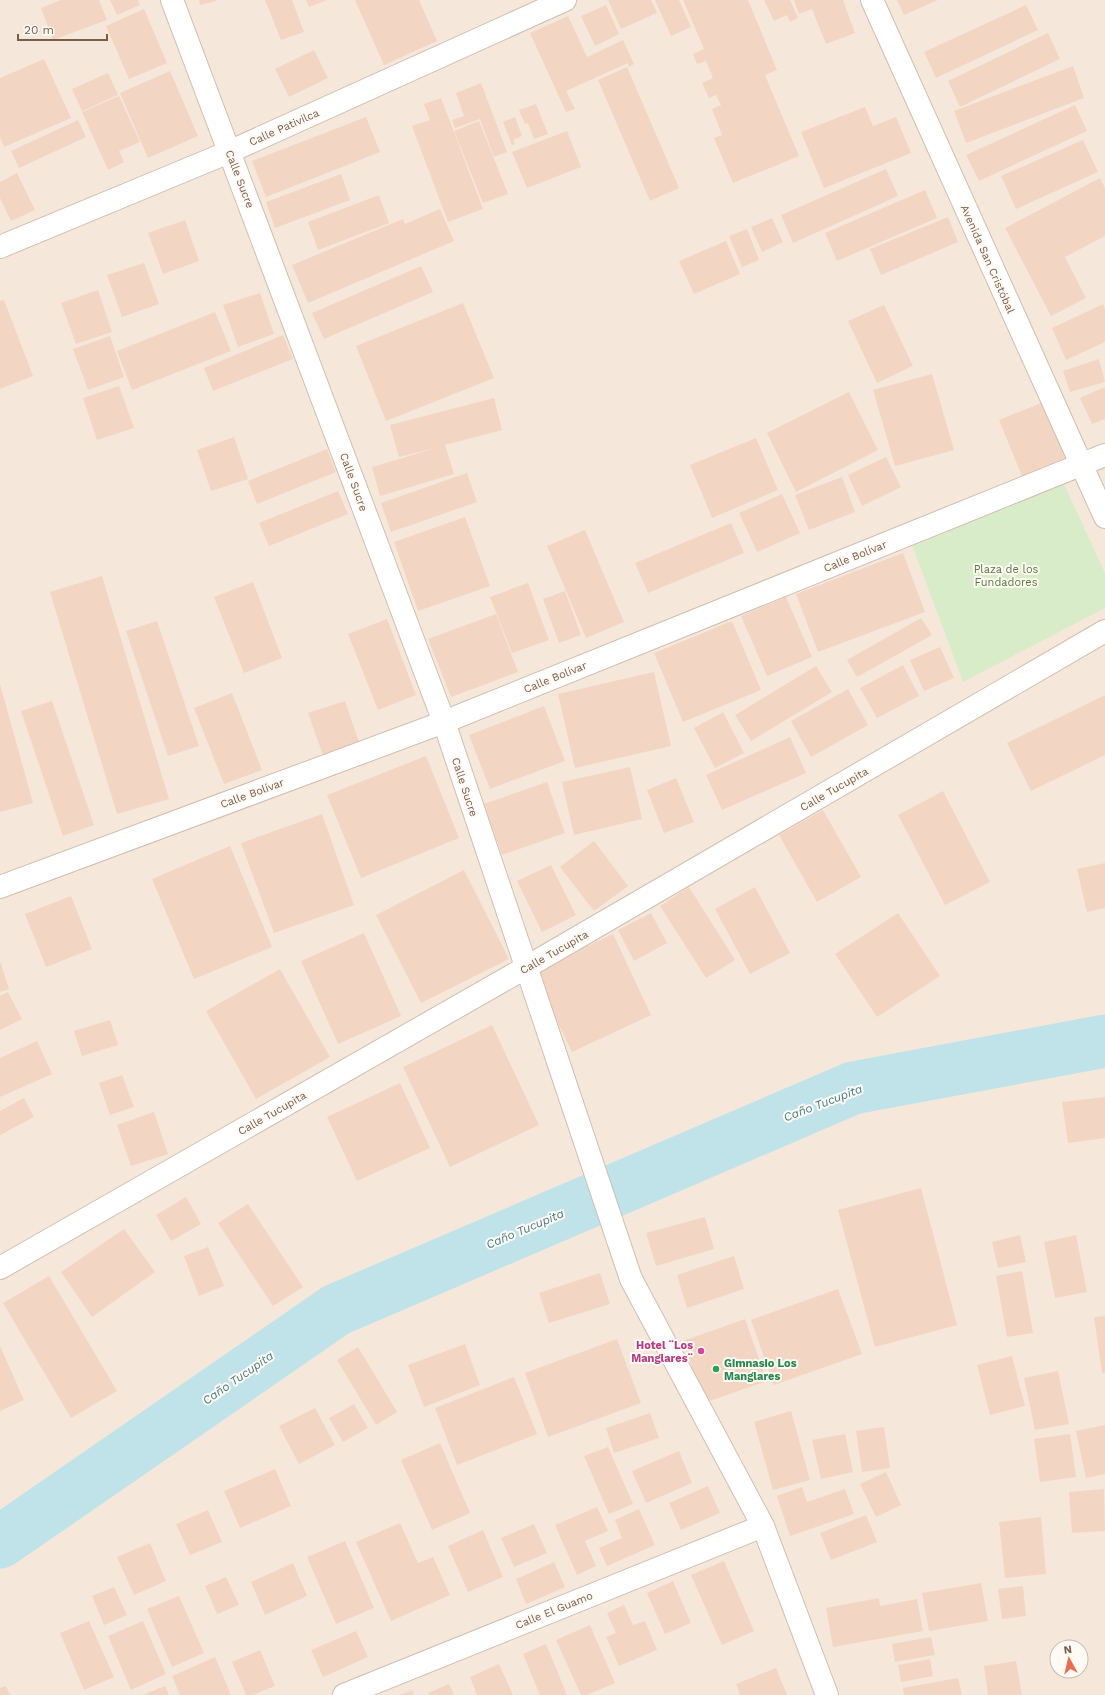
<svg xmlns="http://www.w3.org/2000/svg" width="1105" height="1695" font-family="'Work Sans',sans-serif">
<rect width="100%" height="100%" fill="#fdf6ec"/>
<!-- residential -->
<path fill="#f5e8da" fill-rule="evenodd" d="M0,0h1105v1695h-1105zM1057,1647h24v24h-24z"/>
<!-- green -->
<path fill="#d8ecc9" d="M1059,473l46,100v35l-142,74 -55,-148z"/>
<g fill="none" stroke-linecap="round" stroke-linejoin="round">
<!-- river -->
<path stroke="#bfe3e8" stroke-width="53" d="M0,1542l336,-232 517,-222 252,-47"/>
</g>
<!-- building -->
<g fill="#f3d5c3">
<path d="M61,0h38l8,20 -54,20 -12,-32z"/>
<path d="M110,0h28l2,5 -23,10z"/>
<path d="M199,0h17v1l-16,4z"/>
<path d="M265,0h27l12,32 -23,8z"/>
<path d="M306,0h21l-18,7z"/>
<path d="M355,0h64l18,41 -53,24z"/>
<path d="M608,0h43l6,13 -36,16z"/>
<path d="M655,0h24l12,27 -20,9z"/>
<path d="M683,0h65l29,70 -12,5 34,81 -66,27 -19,-45 8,-3 -10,-26 9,-4 -5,-10 -7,3 -7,-15 11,-5 -7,-17 -9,3 -4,-10 11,-5z"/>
<path d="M764,0h26l8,18 -8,4 -3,-7 -13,6z"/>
<path d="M794,0h49l12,33 -29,11 -14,-35 -13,5z"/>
<path d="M897,0h41l-34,15z"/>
<path d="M606,5l13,29 -24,12 -14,-30z"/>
<path d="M1026,5l12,25 -102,48 -12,-26z"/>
<path d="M144,9l23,54 -38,16 -23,-53z"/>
<path d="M568,16l19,41 36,-17 11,24 -5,3 -1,-4 -62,28 9,18 -9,3 -36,-79z"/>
<path d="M1048,33l12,26 -100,48 -12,-26z"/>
<path d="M314,50l14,28 -39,19 -14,-28z"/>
<path d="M44,59l27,59 -67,29 -4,-10v-59z"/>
<path d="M1073,66l11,32 -118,45 -12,-32z"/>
<path d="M627,67l52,121 -29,13 -52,-121z"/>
<path d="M170,71l28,65 -50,22 -28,-65z"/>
<path d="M108,73l10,22 -36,16 -10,-22z"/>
<path d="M481,83l26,69 -13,5 -14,-38 -25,9 -3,-8 12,-4 -8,-23z"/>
<path d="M119,96l21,46 -21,9 5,11 -16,8 -26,-58z"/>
<path d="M441,98l42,111 -35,13 -36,-96 18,-6 -6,-16z"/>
<path d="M536,104l12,30 -14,5 -6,-16 -3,1 -6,-14z"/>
<path d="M1075,105l12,26 -108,50 -13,-26z"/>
<path d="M865,107l8,19 23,-9 15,36 -87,35 -23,-56z"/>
<path d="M366,117l14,35 -114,45 -14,-36z"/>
<path d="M515,117l7,19 -9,4 2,4 -3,1 -9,-23z"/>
<path d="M78,120l8,17 -67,31 -8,-17z"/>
<path d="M479,121l29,73 -25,9 -29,-72z"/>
<path d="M567,131l14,36 -54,21 -15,-36z"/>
<path d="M1083,140l15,32 -82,37 -15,-33z"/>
<path d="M886,169l12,27 -105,47 -12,-28z"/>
<path d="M17,173l18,37 -24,11 -11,-23v-16z"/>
<path d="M341,174l9,26 -75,28 -9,-26z"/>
<path d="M1100,178l5,10v48l-40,21 21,41 -35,18 -46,-88z"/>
<path d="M925,190l12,28 -100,43 -12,-28z"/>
<path d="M379,195l10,28 -71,27 -10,-28z"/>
<path d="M440,209l14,32 -146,62 -16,-38 111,-46 2,5z"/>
<path d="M948,217l10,25 -77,33 -11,-26z"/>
<path d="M772,218l11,24 -21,10 -11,-25z"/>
<path d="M185,220l14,41 -36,13 -15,-41z"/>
<path d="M747,229l12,31 -17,7 -13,-31z"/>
<path d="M726,241l14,33 -46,20 -15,-33z"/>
<path d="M144,263l15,41 -37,13 -15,-42z"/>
<path d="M421,266l12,26 -109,47 -12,-26z"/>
<path d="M98,290l14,42 -36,12 -15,-41z"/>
<path d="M260,293l14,41 -36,13 -15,-42z"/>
<path d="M4,300l29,76 -33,13v-88z"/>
<path d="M463,303l31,75 -108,43 -30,-75z"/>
<path d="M1103,304l2,5v33l-39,18 -14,-32z"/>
<path d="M884,305l29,61 -36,17 -29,-62z"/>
<path d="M215,312l16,39 -99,39 -15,-39z"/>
<path d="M283,335l10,24 -80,32 -9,-23z"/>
<path d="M110,336l14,41 -36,13 -15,-41z"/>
<path d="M1099,359l6,23 -35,10 -7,-21z"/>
<path d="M932,374l22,76 -59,16 -22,-76z"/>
<path d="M119,386l15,42 -37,12 -14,-42z"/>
<path d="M1105,387v32l-13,5 -12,-26z"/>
<path d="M849,392l29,58 -82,42 -29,-59z"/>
<path d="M494,398l8,32 -57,15 9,29 -74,22 -8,-29 64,-19 -37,9 -9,-32z"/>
<path d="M1046,401l23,55 -47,20 -23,-56z"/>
<path d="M234,437l14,42 -37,12 -14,-41z"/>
<path d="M756,438l22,52 -66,28 -22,-53z"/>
<path d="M327,449l9,23 -79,32 -9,-23z"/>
<path d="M886,457l15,30 -39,19 -14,-31z"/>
<path d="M467,473l10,29 -86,30 -10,-29z"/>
<path d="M842,477l13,35 -46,18 -14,-35z"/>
<path d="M338,491l10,23 -79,32 -10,-23z"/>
<path d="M782,494l18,39 -43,19 -18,-39z"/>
<path d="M465,517l25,69 -72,25 -24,-69z"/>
<path d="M731,523l13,30 -96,40 -13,-30z"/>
<path d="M585,530l39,92 -38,16 -39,-92z"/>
<path d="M903,553l22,59 -107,40 -22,-58z"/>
<path d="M102,576l67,223 -52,15 -67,-222z"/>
<path d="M253,582l29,76 -38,15 -30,-76z"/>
<path d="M528,583l21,57 -37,13 -22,-56z"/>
<path d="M565,591l16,44 -22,8 -16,-44z"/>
<path d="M786,597l26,60 -45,19 -26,-60z"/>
<path d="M496,614l22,58 -67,25 -23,-58z"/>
<path d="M921,618l11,17 -75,42 -10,-17z"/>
<path d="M387,619l29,76 -38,15 -30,-76z"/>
<path d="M157,621l42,125 -31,10 -42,-125z"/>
<path d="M732,621l29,69 -78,32 -29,-69z"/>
<path d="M940,647l14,31 -30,13 -14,-31z"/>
<path d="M903,665l16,31 -42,22 -17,-30z"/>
<path d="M816,666l16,26 -81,49 -16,-26z"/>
<path d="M654,672l17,74 -96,22 -17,-74z"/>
<path d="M0,684l33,119 -33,9z"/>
<path d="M848,689l20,36 -57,32 -20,-36z"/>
<path d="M232,693l30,77 -38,14 -30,-76z"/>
<path d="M1105,695v60l-74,36 -24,-48z"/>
<path d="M52,701l42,124 -31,11 -42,-125z"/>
<path d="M345,701l14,41 -36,13 -15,-42z"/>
<path d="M544,706l21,55 -75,28 -21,-54z"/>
<path d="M723,712l21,41 -29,15 -21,-40z"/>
<path d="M790,737l16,36 -84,37 -16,-35z"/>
<path d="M426,756l33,82 -98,40 -34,-83z"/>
<path d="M630,767l12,52 -68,16 -12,-53z"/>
<path d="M676,778l18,44 -30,11 -17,-43z"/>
<path d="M547,782l18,51 -63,22 -18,-51z"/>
<path d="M943,791l47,91 -45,23 -47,-90z"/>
<path d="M823,810l38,67 -44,25 -38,-67z"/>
<path d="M322,814l32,91 -80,28 -33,-90z"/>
<path d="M594,841l34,45 -34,25 -34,-44z"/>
<path d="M230,846l42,101 -78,32 -42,-100z"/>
<path d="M1105,863v45l-18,4 -10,-43z"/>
<path d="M551,865l25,50 -34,17 -25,-51z"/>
<path d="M464,870l45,89 -88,44 -45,-88z"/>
<path d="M689,887l46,73 -29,18 -46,-72z"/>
<path d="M755,887l35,66 -40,21 -35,-65z"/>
<path d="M71,896l21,53 -46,18 -21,-53z"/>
<path d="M651,913l16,30 -33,18 -16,-31z"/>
<path d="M898,913l42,63 -63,41 -42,-63z"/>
<path d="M364,933l37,83 -63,28 -37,-83z"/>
<path d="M613,934l38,81 -79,37 -39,-81z"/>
<path d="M0,961l9,28 -9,3z"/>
<path d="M280,969l50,88 -74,42 -50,-88z"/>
<path d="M8,992l14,27 -22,11v-34z"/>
<path d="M110,1020l8,25 -36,11 -8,-25z"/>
<path d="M492,1025l47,100 -89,42 -47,-100z"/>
<path d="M37,1041l15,33 -52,23v-39z"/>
<path d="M122,1075l12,32 -24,8 -11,-32z"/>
<path d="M400,1083l30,65 -73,33 -30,-64z"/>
<path d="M1105,1097v41l-37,5 -6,-41z"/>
<path d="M24,1098l10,19 -34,18v-24z"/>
<path d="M154,1112l14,42 -37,12 -14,-41z"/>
<path d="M921,1188l36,137 -82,22 -37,-137z"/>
<path d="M186,1197l15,27 -30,17 -15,-26z"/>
<path d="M248,1204l55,83 -30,19 -55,-83z"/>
<path d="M705,1217l9,32 -58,17 -10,-33z"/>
<path d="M124,1229l31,43 -63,45 -31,-45z"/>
<path d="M1020,1235l6,27 -28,6 -6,-26z"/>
<path d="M1076,1235l11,57 -32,6 -11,-56z"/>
<path d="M208,1247l16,39 -25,10 -15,-40z"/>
<path d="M734,1256l10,33 -57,19 -10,-33z"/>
<path d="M1022,1271l11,62 -26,4 -11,-61z"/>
<path d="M600,1273l10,31 -61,19 -10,-30z"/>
<path d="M49,1276l68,115 -46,27 -68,-115z"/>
<path d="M838,1289l24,65 -88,31 -23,-65z"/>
<path d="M1105,1316v57h-3l-8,-56z"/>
<path d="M745,1319l22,62 -63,22 -21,-62z"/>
<path d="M617,1339l24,64 -93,34 -23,-64z"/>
<path d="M465,1344l15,41 -56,22 -16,-42z"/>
<path d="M0,1346l24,54 -24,11z"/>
<path d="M358,1347l39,65 -21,13 -39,-65z"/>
<path d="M1012,1356l13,50 -35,9 -13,-50z"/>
<path d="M1058,1371l11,53 -34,6 -11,-52z"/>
<path d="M514,1377l23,57 -80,31 -22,-57z"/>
<path d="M354,1404l14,24 -25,14 -14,-24z"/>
<path d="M315,1408l20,37 -36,19 -20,-38z"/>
<path d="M791,1411l19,69 -37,10 -19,-68z"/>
<path d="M650,1413l9,25 -45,15 -8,-25z"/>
<path d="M1105,1425v49l-19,4 -10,-47z"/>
<path d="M884,1427l6,41 -28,4 -6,-41z"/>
<path d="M845,1434l8,38 -32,7 -9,-39z"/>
<path d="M1070,1434l6,43 -36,5 -6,-43z"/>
<path d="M440,1443l30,70 -38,17 -31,-70z"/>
<path d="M608,1447l25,57 -24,10 -25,-58z"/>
<path d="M679,1451l13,32 -46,20 -14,-32z"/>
<path d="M275,1469l16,37 -51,22 -16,-37z"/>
<path d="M886,1472l15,33 -25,12 -16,-33z"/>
<path d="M708,1486l12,27 -39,17 -12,-27z"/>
<path d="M802,1487l5,15 38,-13 9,25 -64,22 -13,-40z"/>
<path d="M1104,1489l1,42 -33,2 -3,-41z"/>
<path d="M597,1507l11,24 -23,10 11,25 -19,9 -22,-50z"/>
<path d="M639,1509l16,36 -48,21 -8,-18 23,-10 -7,-18z"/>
<path d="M208,1510l14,32 -32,13 -14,-31z"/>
<path d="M866,1515l11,27 -46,18 -11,-27z"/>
<path d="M1041,1517l5,57 -41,4 -6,-56z"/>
<path d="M400,1523l18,40 15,-6 17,38 -59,26 -35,-79z"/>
<path d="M534,1524l13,29 -33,14 -13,-29z"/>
<path d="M483,1530l20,47 -35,15 -20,-46z"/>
<path d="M345,1541l29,67 -38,16 -29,-67z"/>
<path d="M150,1543l16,38 -32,14 -17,-38z"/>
<path d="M724,1561l30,70 -32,14 -31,-70z"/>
<path d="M554,1562l11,25 -39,17 -10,-25z"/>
<path d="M293,1563l14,33 -42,19 -14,-33z"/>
<path d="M226,1577l13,28 -22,9 -12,-28z"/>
<path d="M673,1581l18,42 -26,11 -18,-41z"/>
<path d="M981,1583l7,38 -59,10 -7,-38z"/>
<path d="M1023,1586l3,30 -24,3 -4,-30z"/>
<path d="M114,1587l13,28 -23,10 -12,-29z"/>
<path d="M179,1596l25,57 -32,14 -25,-58z"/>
<path d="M879,1598l1,8 37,-7 6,32 -90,16 -7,-39z"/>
<path d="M624,1605l9,20 12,-4 12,29 -38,16 -13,-29 10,-4 -9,-20z"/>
<path d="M89,1621l25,56 -30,13 -24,-57z"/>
<path d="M143,1621l23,53 -35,16 -23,-54z"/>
<path d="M590,1625l25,58 -28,12h-6l-25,-55z"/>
<path d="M356,1631l12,26 -45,20 -12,-27z"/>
<path d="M931,1637l4,18 -40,7 -3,-18z"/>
<path d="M546,1644l21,51h-27l-17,-41z"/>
<path d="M260,1650l15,36 -22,9h-7l-14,-33z"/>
<path d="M215,1657l16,38h-51l-8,-19z"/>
<path d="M930,1659l3,17 -32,6 -3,-17z"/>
<path d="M1016,1661l6,34h-34l-4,-29z"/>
<path d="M499,1664l14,31h-36l-7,-18z"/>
<path d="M776,1668l11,27h-47l-4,-11z"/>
<path d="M958,1678l4,17h-58l-1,-7z"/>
<path d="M449,1684l5,11h-25l-1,-2z"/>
<path d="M6,1686l4,9h-10v-7z"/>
<path d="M165,1686l4,9h-26z"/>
<path d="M412,1690l2,5h-14z"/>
</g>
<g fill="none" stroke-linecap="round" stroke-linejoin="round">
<defs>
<g id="minor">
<path d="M172,0l272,722 187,557 132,247 64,169"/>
<path d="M872,0l233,517"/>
<path d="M0,247l229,-95 336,-152"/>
<path d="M0,887l444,-165 661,-267"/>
<path d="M0,1268l525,-300 580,-337"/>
<path d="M344,1695l419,-169"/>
</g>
</defs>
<!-- minor casing -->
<use href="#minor" stroke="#d1beb0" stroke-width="24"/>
<!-- minor -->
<use href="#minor" stroke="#fff" stroke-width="22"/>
</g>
<!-- markers -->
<circle fill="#d1479c" stroke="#fffaf3" stroke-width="1.5" cx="701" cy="1351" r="4"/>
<circle fill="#2e9e5b" stroke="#fffaf3" stroke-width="1.5" cx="716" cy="1369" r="4"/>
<g text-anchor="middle" stroke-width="4" stroke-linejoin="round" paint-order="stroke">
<!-- street labels -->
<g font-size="11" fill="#7a5c4d" stroke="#fffaf3">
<text transform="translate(284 127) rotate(-24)" y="4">Calle Pativilca</text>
<text transform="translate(240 179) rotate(69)" y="4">Calle Sucre</text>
<text transform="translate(988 259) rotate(66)" y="4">Avenida San Cristóbal</text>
<text transform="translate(354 482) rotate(70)" y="4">Calle Sucre</text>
<text transform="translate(855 556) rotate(-22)" y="4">Calle Bolívar</text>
<text transform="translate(555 677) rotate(-22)" y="4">Calle Bolívar</text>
<text transform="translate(465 787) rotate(72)" y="4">Calle Sucre</text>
<text transform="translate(834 789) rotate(-30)" y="4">Calle Tucupita</text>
<text transform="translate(252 793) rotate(-20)" y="4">Calle Bolívar</text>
<text transform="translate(554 952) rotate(-30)" y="4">Calle Tucupita</text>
<text transform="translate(272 1113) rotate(-30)" y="4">Calle Tucupita</text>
<text transform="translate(554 1610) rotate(-22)" y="4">Calle El Guamo</text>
</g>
<!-- park labels -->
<g font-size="11" fill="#537a41" stroke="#fffaf3">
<text x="1006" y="573">Plaza de los<tspan x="1006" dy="13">Fundadores</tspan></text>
</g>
<!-- hotel labels -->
<g font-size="11" font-weight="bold" fill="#b23c85" stroke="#fffaf3" text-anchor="end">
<text x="693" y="1349">Hotel ¨Los<tspan x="693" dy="13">Manglares¨</tspan></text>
</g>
<!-- leisure labels -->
<g font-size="11" font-weight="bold" fill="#27864d" stroke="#fffaf3" text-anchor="start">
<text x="724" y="1367">Gimnasio Los<tspan x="724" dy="13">Manglares</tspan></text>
</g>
<!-- water labels -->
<g font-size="12" font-style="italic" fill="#437c86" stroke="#fffaf3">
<text transform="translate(823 1103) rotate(-21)" y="4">Caño Tucupita</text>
<text transform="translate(525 1229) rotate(-23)" y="4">Caño Tucupita</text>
<text transform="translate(238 1378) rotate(-35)" y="4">Caño Tucupita</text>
</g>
</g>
<!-- north arrow -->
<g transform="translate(1069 1659) rotate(352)"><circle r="19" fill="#fffaf3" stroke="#cabbb1"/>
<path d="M0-3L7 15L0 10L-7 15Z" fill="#e76f51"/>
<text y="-6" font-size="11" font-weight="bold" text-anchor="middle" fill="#7a5c4d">N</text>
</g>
<!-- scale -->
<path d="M18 34v6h89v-6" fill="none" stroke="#7a5c4d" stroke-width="2"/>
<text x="24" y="34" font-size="12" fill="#7a5c4d" stroke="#fffaf3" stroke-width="3" paint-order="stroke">20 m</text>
</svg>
